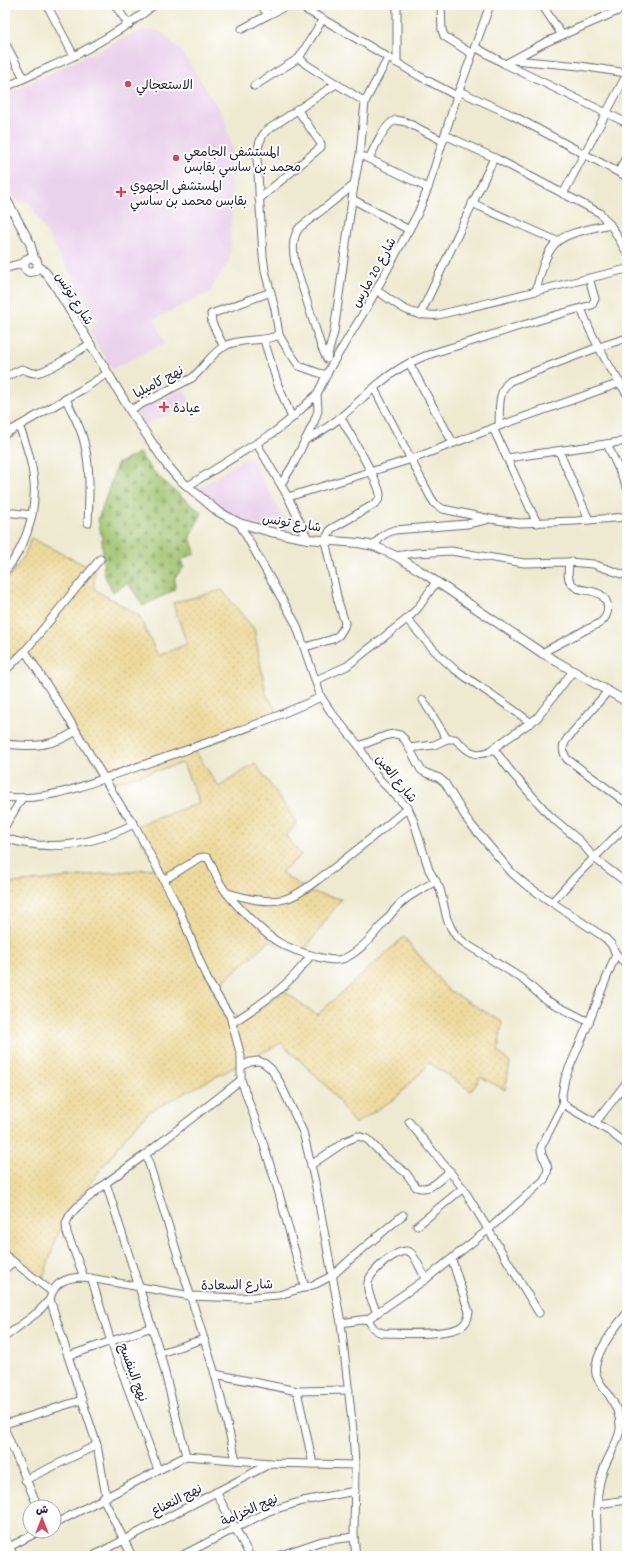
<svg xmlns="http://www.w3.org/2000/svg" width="632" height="1561" font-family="Dekko,'Playpen Sans Arabic',sans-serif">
<defs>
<pattern id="sand-dots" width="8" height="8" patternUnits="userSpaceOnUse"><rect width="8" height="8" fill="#eeda9e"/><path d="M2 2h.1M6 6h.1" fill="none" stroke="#ccbb89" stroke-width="1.8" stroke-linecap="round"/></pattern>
<pattern id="cemetery-stones" width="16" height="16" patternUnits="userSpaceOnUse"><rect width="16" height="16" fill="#9dc069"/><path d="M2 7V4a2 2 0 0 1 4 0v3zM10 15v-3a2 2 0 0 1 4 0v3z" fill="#809c58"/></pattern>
</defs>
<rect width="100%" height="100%" fill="#fff"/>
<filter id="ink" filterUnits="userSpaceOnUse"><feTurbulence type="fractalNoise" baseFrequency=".025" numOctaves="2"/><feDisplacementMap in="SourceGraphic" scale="8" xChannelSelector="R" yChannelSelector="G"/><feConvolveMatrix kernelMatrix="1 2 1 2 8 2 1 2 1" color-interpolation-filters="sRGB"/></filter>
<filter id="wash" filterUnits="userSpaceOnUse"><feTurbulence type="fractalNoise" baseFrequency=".012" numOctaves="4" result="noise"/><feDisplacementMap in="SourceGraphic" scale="16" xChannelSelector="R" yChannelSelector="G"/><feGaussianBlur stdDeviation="0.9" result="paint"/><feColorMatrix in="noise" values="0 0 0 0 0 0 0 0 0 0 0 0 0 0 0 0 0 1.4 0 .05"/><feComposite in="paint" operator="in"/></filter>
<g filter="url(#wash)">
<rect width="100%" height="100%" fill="#eeead1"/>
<!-- built -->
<g fill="#ead1ec">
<path d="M149,30l11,1 22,21 42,65 9,35 -3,106 -20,34 -55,27 10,24 -53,26 -22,-38 7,-11 -68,-118h-12l-12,-21v-86l131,-63z"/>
<path d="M184,389l6,13 -46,24 -7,-14z"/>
<path d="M245,458l7,1 22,41 15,27 -4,4 -39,-9 -19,-9 -27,-20v-5z"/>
</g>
<!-- sand -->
<path fill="url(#sand-dots)" stroke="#887e6c" d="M31,538l63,32v19l45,27 19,40 29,-12 -14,-41 49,-13 32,39 12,65 13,21 -84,36 24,36 36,-24 42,60 -11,13 15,19 -20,17 28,20 32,7 -40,56 -32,-14 -51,45 12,26 14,10 40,-31 33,24 87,-78 43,52 55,33 -4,30 12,11 -5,27 -24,-13 -10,14 -41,-28 -33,34 -42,27 -28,-38 -46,-43 -131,68 -23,24 -64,84 -21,62 -37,-29v-368l153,-16 -25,-41 66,-24 -16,-40 -75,21 -77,-127 -19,-2 -7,8v-81l19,-25z"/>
<!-- cemetery -->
<path fill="url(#cemetery-stones)" stroke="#607152" d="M139,453c17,25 40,41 63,60l-12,23 5,17 -14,7 3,8 -9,9v13l-32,16 -15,-23 -15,9 -9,-18 -2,-34 -4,-20 19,-56z"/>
</g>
<g filter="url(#ink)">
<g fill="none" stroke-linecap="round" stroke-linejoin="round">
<defs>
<g id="minor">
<path d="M47,5l27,51"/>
<path d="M115,5l14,20"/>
<path d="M261,5l7,10 20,-10"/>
<path d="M298,5l66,38 55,33 38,20"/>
<path d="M441,5l1,25 2,6 28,18"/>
<path d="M542,5l20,30"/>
<path d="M242,29l26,-14"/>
<path d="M5,43l19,35"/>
<path d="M475,47l30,17 122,59"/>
<path d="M299,58l8,7 58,37"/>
<path d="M514,60l66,6 47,7"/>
<path d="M397,63v-58"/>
<path d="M505,64l39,-21 83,-36"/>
<path d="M254,86l45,-28 24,-39"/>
<path d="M5,88c22,-12 46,-21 69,-32 28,-15 56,-31 80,-51"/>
<path d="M459,91l53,24 115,62"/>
<path d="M445,135l52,24 103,54 13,16 14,24"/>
<path d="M365,157l63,31"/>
<path d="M369,159c5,-11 16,-36 27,-39l10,2 37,19"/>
<path d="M619,172l8,-18"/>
<path d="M563,194l64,-120"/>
<path d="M259,199l62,-52v-3l-24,-35"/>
<path d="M352,199l57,31"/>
<path d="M472,203l85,38"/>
<path d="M376,290c23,15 32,27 62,25l189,-46"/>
<path d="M536,291c14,-57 20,-54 74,-67"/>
<path d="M581,308c11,31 28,59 46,86"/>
<path d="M420,315l74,-157"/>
<path d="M264,340l14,45 14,33"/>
<path d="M224,347l-12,-24 -1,-9 60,-22"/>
<path d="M327,358l7,-26 20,-147 6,-31 5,-52 23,-44"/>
<path d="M327,359l-6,-13 -25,-79c-3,-14 -5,-27 3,-39l55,-43"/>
<path d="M409,363l44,80"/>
<path d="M327,375l-8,-2 -20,-7 -13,-19 -7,-12 -4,-26 -10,-38 -2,-15 -6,-98c1,-10 2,-19 9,-27l70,-47"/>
<path d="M5,377l17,-8c4,1 8,4 12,4 14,0 43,-22 56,-29"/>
<path d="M374,388l56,108 5,8 8,5 47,10 29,4 57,-2 51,-4"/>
<path d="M66,399c6,14 15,28 18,43 7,26 5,55 4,81"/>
<path d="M130,410l62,-32c12,-10 19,-25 33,-32 18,-9 37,-3 54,-11"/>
<path d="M499,426c1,-15 -2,-35 11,-45l89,-34 28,-9"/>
<path d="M493,428l44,95"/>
<path d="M5,434l78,-45 25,-16"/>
<path d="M305,440c40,-18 62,-53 99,-74 21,-12 46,-18 69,-25 39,-13 79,-25 119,-36l3,-6 -6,-21"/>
<path d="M257,444l31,53 124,-38 87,-33 121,-43h7"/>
<path d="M607,444l20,43"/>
<path d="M559,451l30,69"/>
<path d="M507,458l120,-17"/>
<path d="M281,484l12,-19 21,-43 4,-11 -1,-17"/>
<path d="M188,486l85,-53 19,-15 25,-24 14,-28 36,-59 51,-94 10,-25 29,-92 33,-91"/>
<path d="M288,497l20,42"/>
<path d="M5,512l27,3"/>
<path d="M239,523l57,101 25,73 10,15 28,34 13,23 8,11 28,28 6,14 15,48 11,19 7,30 4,9 5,8 10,8 55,34 25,22 43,22"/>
<path d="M374,546c6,-9 10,-13 21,-16l72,-6 19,-4"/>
<path d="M396,556l19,-3 36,-2 73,12 45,-1 24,2 34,12"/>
<path d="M5,571c8,-8 13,-18 18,-28 18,-42 13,-76 -4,-117"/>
<path d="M407,619c14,17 29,35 46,49 26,19 53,35 78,55"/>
<path d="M305,647l28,-8 6,-4 5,-8 1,-4 -7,-22 -13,-61 6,-11 42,-24c4,-3 7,-5 7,-10 0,-12 -32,-64 -39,-77"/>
<path d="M25,651l42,65 55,92 12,16 45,85 29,72 22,35 11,40v24l19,53 18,57 27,98"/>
<path d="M542,653c14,-8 29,-15 43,-23 5,-2 12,-5 16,-8 9,-8 9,-20 0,-27 -9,-7 -23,-2 -30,-12 -5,-6 -2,-14 -2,-21"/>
<path d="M5,671l20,-20 75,-92"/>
<path d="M316,680l31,-14 60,-47 11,-11 18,-26"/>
<path d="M608,691l-41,48c-5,7 -5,12 0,20l60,44"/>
<path d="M423,700l24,39"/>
<path d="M5,744c28,3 47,3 71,-13"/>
<path d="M359,746l29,-11 7,-1 5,1 5,5 16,30 5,3 13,5 6,5 23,38 44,52 14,12 78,52 7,7 5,10 11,11"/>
<path d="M409,748l25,-3 13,-6h8c11,9 17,19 33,13l49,-34 36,-47"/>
<path d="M494,749l18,24 38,43 30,25 14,17 33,25"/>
<path d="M5,797c24,3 49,-2 72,-9 81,-29 165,-55 244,-91"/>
<path d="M5,826l17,-28"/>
<path d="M5,838c44,15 89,6 129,-14"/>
<path d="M164,880l35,-22 5,-1 4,1c5,8 7,17 12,25 9,16 44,52 60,60 10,6 23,10 34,13 12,3 24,7 35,0 22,-13 34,-35 51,-52 10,-10 24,-16 36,-23"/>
<path d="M228,893c17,5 39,11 57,6 15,-4 29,-17 42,-26 28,-21 54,-43 81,-65"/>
<path d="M552,902l23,-25 52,-52"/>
<path d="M232,1023c31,-20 58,-38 79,-68"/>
<path d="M242,1066l8,-4 8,-1 6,2 7,6 8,12 24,51 12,50 26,141 12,108 2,34 -1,72 2,19"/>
<path d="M563,1104l46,27 18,14"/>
<path d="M409,1122l54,66 76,125"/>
<path d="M595,1123l32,-41"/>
<path d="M146,1154l69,220 21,86"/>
<path d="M311,1165l35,-24 12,-5 9,3 18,18 21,16 10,14c15,5 24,-8 34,-16"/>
<path d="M106,1183l54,170 26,103"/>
<path d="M417,1226l46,-38"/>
<path d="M5,1255l47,37"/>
<path d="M5,1269l8,-7"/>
<path d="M84,1277l-17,-44 -1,-10 4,-8 7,-8 29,-24 40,-29 95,-74"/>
<path d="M92,1280l19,62 47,128"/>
<path d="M377,1313c-3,-9 -11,-20 -9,-30 1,-11 31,-37 42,-31 5,3 12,21 16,27"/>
<path d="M368,1319c4,8 6,12 15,14 17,0 66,3 79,-7 5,-4 6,-8 7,-14l-17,-52"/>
<path d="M341,1323l27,-4 58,-40 63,-50 55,-49c10,-19 -4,-18 -3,-33l22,-43 -1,-9 3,-17 24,-56 27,-68"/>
<path d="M5,1337l33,-25 12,-13"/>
<path d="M160,1353l44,-14"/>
<path d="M68,1356l84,-29"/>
<path d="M215,1374l82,17 52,-1"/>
<path d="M297,1391l16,73"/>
<path d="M5,1424l77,-24"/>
<path d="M5,1430l33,77"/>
<path d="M25,1480l72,-35"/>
<path d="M216,1492l34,64"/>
<path d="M106,1496l-9,-51 -15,-45 -32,-101c4,-18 18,-22 34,-22l107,19 49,2 39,-3 37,-11 17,-9 21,-19 49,-41"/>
<path d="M103,1498l29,58"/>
<path d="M598,1504l29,-4"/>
<path d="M54,1524l132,-68 85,7 84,2"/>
<path d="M5,1538l9,18"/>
<path d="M9,1547l31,-16"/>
<path d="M93,1556l137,-71 41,-22"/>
<path d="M181,1556l88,-45 34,-10 52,-10"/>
<path d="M278,1556l44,-15 32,-4"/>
<path d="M598,1556c-1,-26 -4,-56 4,-82 4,-16 16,-29 18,-45 1,-13 -5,-24 -11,-34 -5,-6 -11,-14 -13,-21 -4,-18 20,-48 31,-61"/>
</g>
<g id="tertiary">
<path d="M5,197l25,46 4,15"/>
<path d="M38,266l8,7 8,11 76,126 37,55 11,13 39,33 22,12 32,9 37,7 50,4 16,3 22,10 23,14 123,83 85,49"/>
<path d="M5,268l19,-5 3,-4 4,-2 6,4 1,5 -3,5 -6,1 -4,-3 -1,-6"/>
</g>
</defs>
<!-- minor casing -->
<use href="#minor" stroke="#696870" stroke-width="9"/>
<!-- tertiary casing -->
<use href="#tertiary" stroke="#696870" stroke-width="10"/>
<!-- minor -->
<use href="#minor" stroke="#fff" stroke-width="7"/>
<!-- tertiary -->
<use href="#tertiary" stroke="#fff" stroke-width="8"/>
</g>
</g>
<!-- markers -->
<g fill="#d1495b" stroke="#fff" stroke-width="1.5">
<circle cx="128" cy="84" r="4"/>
<circle cx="176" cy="158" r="4"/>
<path d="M119 186h4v4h4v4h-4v4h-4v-4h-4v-4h4z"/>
<path d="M162 401h4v4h4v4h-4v4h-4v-4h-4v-4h4z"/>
</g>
<g text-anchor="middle" stroke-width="4" stroke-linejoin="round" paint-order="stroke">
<!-- poi labels -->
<g font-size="13" fill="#22223b" stroke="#fff" text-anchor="start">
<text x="136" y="89">الاستعجالي</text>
<text x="184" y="156">المستشفى الجامعي<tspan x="184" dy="15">محمد بن ساسي بقابس</tspan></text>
<text x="130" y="190">المستشفى الجهوي<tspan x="130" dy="15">بقابس محمد بن ساسي</tspan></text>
<text x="173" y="412">عيادة</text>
</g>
<!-- street labels -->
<g font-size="13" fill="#22223b" stroke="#fff">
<text transform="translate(373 272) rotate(-61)" y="5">شارع 20 مارس</text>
<text transform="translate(75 298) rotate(58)" y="5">شارع تونس</text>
<text transform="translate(158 381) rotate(-28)" y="5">نهج كاميليا</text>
<text transform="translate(292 522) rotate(9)" y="5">شارع تونس</text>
<text transform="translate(397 778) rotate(51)" y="5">شارع العين</text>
<text transform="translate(237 1284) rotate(-1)" y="5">شارع السعادة</text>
<text transform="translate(134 1372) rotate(70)" y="5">نهج البنفسج</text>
<text transform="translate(176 1499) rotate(-27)" y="5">نهج النعناع</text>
<text transform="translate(249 1509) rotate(-24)" y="5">نهج الخزامة</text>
</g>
</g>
<!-- margin -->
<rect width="632" height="1561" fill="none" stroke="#fff" stroke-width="20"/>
<!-- north arrow -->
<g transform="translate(42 1519)"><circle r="19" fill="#ffffff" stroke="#a7a7b1"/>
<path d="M0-3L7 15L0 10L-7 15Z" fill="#d1495b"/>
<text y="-6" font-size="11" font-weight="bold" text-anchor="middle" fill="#22223b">ش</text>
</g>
</svg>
